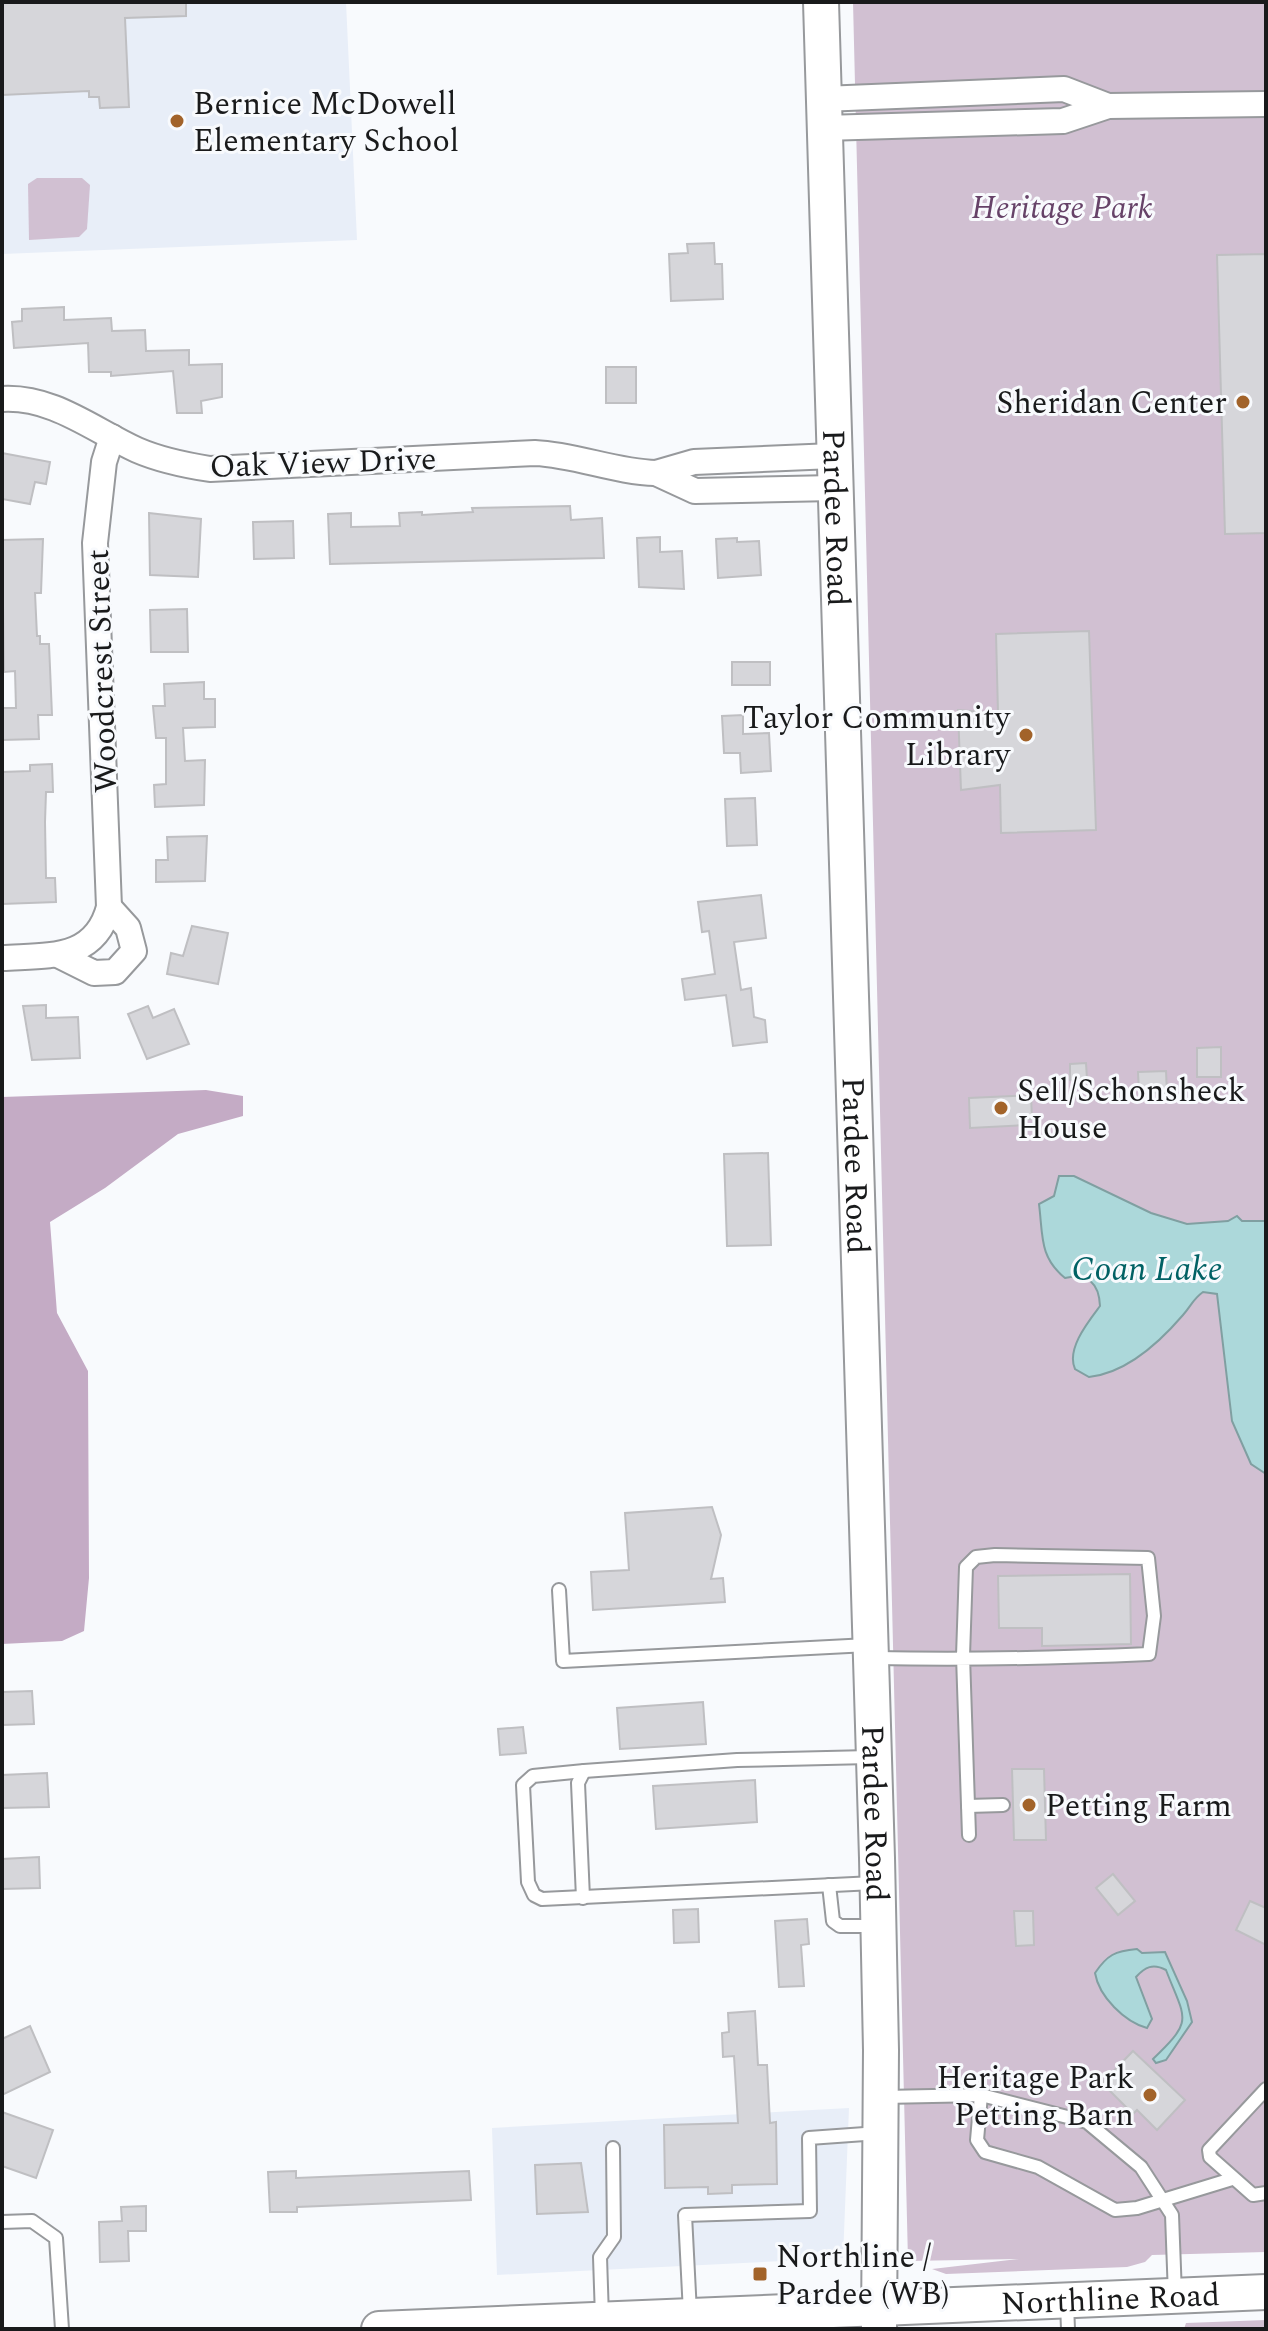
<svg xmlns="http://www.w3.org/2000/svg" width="1268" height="2331" font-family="Spectral,serif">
<rect width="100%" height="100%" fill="#f8fafd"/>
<!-- built -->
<g fill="#e8eef8">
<path d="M2,2h344l11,238 -355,14z"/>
<path d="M849,2108l-6,150 -346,17 -5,-147z"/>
</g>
<!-- green -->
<g fill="#d1c0d2">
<path d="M853,2h413v2250l-114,3 -7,7 -18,5 -181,7 -14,-5 87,-10 -111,2z"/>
<path d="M37,178h45l8,7 -3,44 -8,8 -50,3 -1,-56z"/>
<path d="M1266,2320v9h-82l2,-6z"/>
</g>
<!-- forest -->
<path fill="#c4abc5" d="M206,1090l37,6v20l-65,18 -73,54 -55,34 7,91 31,58 1,207 -5,53 -22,10 -60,3v-547z"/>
<!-- water -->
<g fill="#acd8da" stroke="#809fa1" stroke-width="2">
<path d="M1059,1176h15l77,37 36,11 41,-3 9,-5 5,5h24v253l-15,-10 -19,-43 -15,-127 -14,-2c-10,7 -12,14 -20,23 -24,28 -56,58 -94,62l-14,-8c-9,-20 13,-47 25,-63 -1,-23 -12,-33 -35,-28 -26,-21 -22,-43 -26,-74l15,-8z"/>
<path d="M1137,1949l5,4 23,-1 22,49 5,21 -26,38 -10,3 -3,-4c42,-40 32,-39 13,-89 -13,-7 -21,-3 -30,7l16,42 -5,9c-22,-6 -48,-31 -52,-55 12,-18 20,-22 42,-24z"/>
</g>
<!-- building -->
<g fill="#d6d6da" stroke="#bfbfc2" stroke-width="2">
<path d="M2,2h184v14l-61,2 4,89 -29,1 -1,-11h-10v-6l-87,4z"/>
<path d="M714,243l1,21h7l1,35 -52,2 -2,-47 19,-1 -1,-9z"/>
<path d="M1266,254v279l-41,1 -8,-279z"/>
<path d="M64,307v13l47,-2 1,13 33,-1 1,21 43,-1v15l33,-1v33l-21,4 1,12h-25l-4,-42 -62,5v-4h-22l-1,-29 -74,5 -2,-26 10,-1v-12z"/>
<rect x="606" y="367" width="30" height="36"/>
<path d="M2,453l48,9 -4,22 -11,-2 -5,22 -28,-5z"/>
<path d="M570,506l1,14 31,-2 2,40 -274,6 -2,-50 23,-1v14l49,-1 -1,-13 23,-1v3l51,-3 -1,-4z"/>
<path d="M149,513l52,6 -3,58 -48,-2z"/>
<path d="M293,521l1,37 -40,1 -1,-37z"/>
<path d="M660,537v15l22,-1 2,38 -45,-2 -2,-49z"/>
<path d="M737,538v4l22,-1 2,34 -43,3 -2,-39z"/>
<path d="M43,539l-2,54h-6l2,43h3v8h9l3,71h-14l1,24 -37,1v-32h14l-1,-37 -11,1 -2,-132z"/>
<path d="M187,609l1,43h-37l-1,-42z"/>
<path d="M1089,631l7,199 -95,3 -1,-48 -39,5 -3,-80 40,3 -2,-79z"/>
<rect x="732" y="662" width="38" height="23"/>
<path d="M204,682v17h11v28l-32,1 2,33 20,-1 -1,45 -49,2 -1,-22 12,-1v-46h-10l-3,-32h12l-1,-22z"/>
<path d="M743,715v19l26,-1 2,38 -30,2 -1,-20h-16l-2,-37z"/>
<path d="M52,764l1,28h-7l-1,30 1,56h9l1,24 -54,2v-132l28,-1v-6z"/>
<path d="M755,798l2,47 -30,1 -2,-47z"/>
<path d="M207,836l-2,45 -49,1v-22h12l-1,-23z"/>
<path d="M761,895l5,43 -32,4 7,48 10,-2 3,29 11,3 2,22 -34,4 -7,-51 -41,5 -3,-21 33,-5 -6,-43 -7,1 -4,-30z"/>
<path d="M192,926l36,7 -10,51 -51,-10 4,-21 12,3z"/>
<path d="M46,1005v13l32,-1 2,41 -48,2 -9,-54z"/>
<path d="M148,1006l5,12 21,-9 15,35 -42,15 -19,-45z"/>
<path d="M1221,1047v30h-24v-29z"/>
<path d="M1086,1063l1,16 -17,1v-16z"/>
<path d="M1166,1071l1,22h-28l-1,-21z"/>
<path d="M1031,1095l1,24h-6l1,6 -57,3 -1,-30z"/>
<path d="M768,1153l3,92 -44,1 -3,-92z"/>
<path d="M712,1507l9,28 -10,44 12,-1 2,24 -132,8 -2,-38 38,-2 -4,-57z"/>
<path d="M1130,1574l1,70 -89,2v-18h-43l-1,-52z"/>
<path d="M32,1691l2,33 -32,1v-33z"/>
<path d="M703,1702l3,42 -86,5 -3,-41z"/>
<path d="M523,1727l3,26 -26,2 -2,-26z"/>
<path d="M1012,1769h32l2,71h-32z"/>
<path d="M47,1773l2,34 -47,1v-33z"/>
<path d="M755,1780l2,42 -101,7 -3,-43z"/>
<path d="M39,1857l1,31 -38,1v-30z"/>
<path d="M1113,1874l22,27 -17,14 -22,-27z"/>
<path d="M1250,1901l16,7v37l-30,-15z"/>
<path d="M698,1909l1,33 -25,1 -1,-33z"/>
<path d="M1014,1911h19l1,34 -18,1z"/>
<path d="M807,1919l2,25 -8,1 3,41 -25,1 -4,-66z"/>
<path d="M755,2011l3,54h9l3,58 6,-1 1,62 -45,1v8l-24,1v-7l-43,1 -1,-63 74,-2 -4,-67 -11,1 -1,-24 7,-1 -1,-19z"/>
<path d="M30,2026l20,46 -48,23v-56z"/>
<path d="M1133,2051l52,49 -28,30 -20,-20 -4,4 -31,-31z"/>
<path d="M2,2112l51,18 -17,48 -34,-12z"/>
<path d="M581,2163l7,49 -51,2 -2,-49z"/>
<path d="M296,2171v7l173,-7 2,29 -174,7v5h-27l-2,-40z"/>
<path d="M146,2206v25h-18l1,30 -29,1 -1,-40 23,-1 -1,-14z"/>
</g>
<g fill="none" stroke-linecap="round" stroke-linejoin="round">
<defs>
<g id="lane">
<path d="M559,1590l4,71 305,-16"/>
<path d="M875,1658c91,2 183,0 274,-4l5,-38 -6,-58 -153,-3 -19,2 -10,10 -3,89 6,179"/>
<path d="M870,1757l-133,3 -153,11 -51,5 -10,9 5,97 6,13 8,4 332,-16"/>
<path d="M968,1806l35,-1"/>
<path d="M829,1885l4,36 7,5h35"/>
<path d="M583,1898l-5,-115 6,-12"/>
<path d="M1266,2089l-57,61 1,7 43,38 13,-2"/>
<path d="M981,2095l-4,45 8,12 53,15 77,43 22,-2 95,-29"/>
<path d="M884,2097l97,-2 106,27 54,45 31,48 3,80"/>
<path d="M2,2222l30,-1 24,17 6,91"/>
<path d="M1067,2304l1,25"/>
<path d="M690,2313l-5,-98 125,-4 -1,-73 70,-5"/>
<path d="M602,2317l-2,-60 14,-20 -1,-89"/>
</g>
<g id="street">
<path d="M823,99l241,-10 44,17"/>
<path d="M824,128l239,-7 45,-15 158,-2"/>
<path d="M2,399c51,-3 91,31 135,51 23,10 47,15 73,19l325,-16c42,2 80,19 121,20"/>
<path d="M833,456l-139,6 -38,11 39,18 139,-3"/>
<path d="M58,955l36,18 21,-1 19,-21 -6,-23 -19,-21"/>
<path d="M2,958c46,-3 93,3 107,-51l-14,-364 9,-81 8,-25"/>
</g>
<g id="secondary">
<path id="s1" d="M821,2l56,1856 4,192 -2,279"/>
<path id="s2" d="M379,2329l887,-37"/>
</g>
</defs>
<!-- lane casing -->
<use href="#lane" stroke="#97999c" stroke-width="16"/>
<!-- street casing -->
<use href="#street" stroke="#97999c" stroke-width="28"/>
<!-- secondary casing -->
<use href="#secondary" stroke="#97999c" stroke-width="38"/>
<!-- lane -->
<use href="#lane" stroke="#fff" stroke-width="12"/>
<!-- street -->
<use href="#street" stroke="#fff" stroke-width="24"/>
<!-- secondary -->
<use href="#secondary" stroke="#fff" stroke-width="34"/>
</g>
<!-- markers -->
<g fill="#a2632a" stroke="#f8fafd" stroke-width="3">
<circle cx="177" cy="121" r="8"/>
<circle cx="1243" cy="402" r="8"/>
<circle cx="1026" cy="735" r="8"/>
<circle cx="1001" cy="1108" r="8"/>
<circle cx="1029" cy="1805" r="8"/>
<circle cx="1150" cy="2095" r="8"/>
<rect x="752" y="2266" width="16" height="16" rx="4"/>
</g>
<g text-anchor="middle" stroke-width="6" stroke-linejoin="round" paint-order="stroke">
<!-- poi labels -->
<g font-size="32" fill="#191a1b" stroke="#f8fafd" text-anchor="start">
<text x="193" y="114">Bernice McDowell<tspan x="193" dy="37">Elementary School</tspan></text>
<text x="1227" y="413" text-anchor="end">Sheridan Center</text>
<text x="1010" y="728" text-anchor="end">Taylor Community<tspan x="1010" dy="37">Library</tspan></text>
<text x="1017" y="1101">Sell/Schonsheck<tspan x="1017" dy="37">House</tspan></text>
<text x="1045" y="1816">Petting Farm</text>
<text x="1134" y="2088" text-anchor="end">Heritage Park<tspan x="1134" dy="37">Petting Barn</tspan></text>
<text x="776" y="2267">Northline /<tspan x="776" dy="37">Pardee (WB)</tspan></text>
</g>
<!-- park labels -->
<g font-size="32" font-style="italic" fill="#664268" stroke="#f8fafd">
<text x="1062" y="218">Heritage Park</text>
</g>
<!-- street labels -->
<g font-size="32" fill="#191a1b" stroke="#f8fafd">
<text transform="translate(323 462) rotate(-2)" y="11">Oak View Drive</text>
<text dy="11" stroke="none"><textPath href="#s1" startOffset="516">Pardee Road</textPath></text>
<text transform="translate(101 671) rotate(-92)" y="11">Woodcrest Street</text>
<text dy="11" stroke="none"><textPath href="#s1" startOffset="1164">Pardee Road</textPath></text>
<text dy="11" stroke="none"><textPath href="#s1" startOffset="1812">Pardee Road</textPath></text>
<text dy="11" stroke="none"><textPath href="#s2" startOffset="732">Northline Road</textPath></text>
</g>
<!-- water labels -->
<g font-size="34" font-style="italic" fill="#016164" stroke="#f8fafd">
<text x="1147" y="1280">Coan Lake</text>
</g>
</g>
<!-- border -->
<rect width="1268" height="2331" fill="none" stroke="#191a1b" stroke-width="8"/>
</svg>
